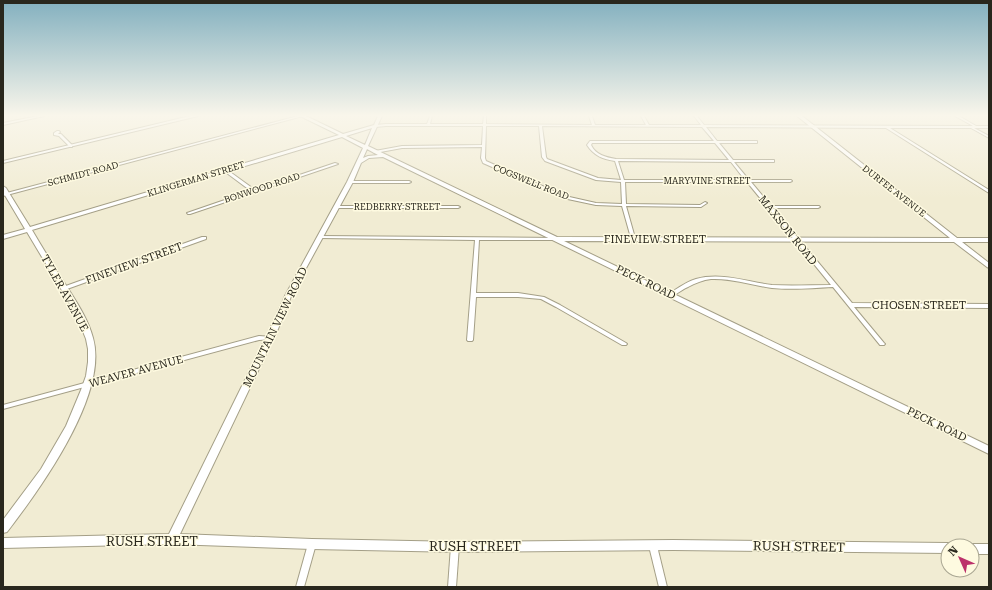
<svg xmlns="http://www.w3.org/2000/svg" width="992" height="590" font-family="'Roboto Serif',serif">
<rect width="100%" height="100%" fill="#f1ecd3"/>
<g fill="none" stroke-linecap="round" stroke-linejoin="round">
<defs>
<g id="street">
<path d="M38,116h6l-41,9v-2z"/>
<path d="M298,116h5l-300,80v-2z"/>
<path d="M430,116h2l-2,8h53l1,-8h2v8l106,1 -3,-9h3l3,9h51l-5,-9h3l5,9h52l-7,-9h3l7,9 269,1 -18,-10h4l17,10h13v2h-15l15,8v2l-18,-10h-81l99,62v3l-103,-65 -180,-1 11,14h40v2h-38l14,17h41v2h-40l15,18h42l1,1 -2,1h-39l20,24h48l1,1 -2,1h-45l79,95 137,1v4l-135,-1 30,36 1,1 -1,1h-4l-47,-58c-20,1 -41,3 -61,1 -21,-3 -40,-10 -61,-9 -8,1 -16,4 -23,8 -6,2 -12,9 -19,9l-1,-1 1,-1c9,-6 17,-12 27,-15 26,-7 51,3 76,6 20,1 39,0 59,0l-84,-103h-122l1,22 74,1 5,-3 2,1 -6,4 -75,-1 9,32 -2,1 -2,-1 -9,-32 -26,-1 -33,-7 -80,-35 -2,-5 1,-11 -80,1 -27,5 -2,-1 2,-1 27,-5 80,-1 1,-19h-97l-11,1 -1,-1 1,-1 11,-1h41zM486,126h53l3,31 3,4 51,19 25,2 1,22 -26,-1 -31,-7 -79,-35 -1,-3zM542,126l160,1 12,14h-124l-3,4c7,11 16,14 28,16l6,19 -23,-2 -51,-19 -1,-2zM592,143h123l14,17 -113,-1c-11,-2 -20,-4 -25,-14zM618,161l113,1 14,18h-121z"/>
<path d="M57,131h2l1,1 -2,2h3l11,11v2h-2l-11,-11 -5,-1v-2z"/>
<path d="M335,163l3,1 -148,50h-2l-1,-1 64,-22 -27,-20v-2h2l29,21z"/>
<path d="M349,181h60l2,1 -2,1h-59l-2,-1z"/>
<path d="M336,206h122l2,1 -2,1h-122z"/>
<path d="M318,236l239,2v2h-78l-3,53h42l26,4 16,8 66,38 1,1 -1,1h-4l-66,-38 -15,-8 -23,-2h-42l-3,43 -1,1h-4l-1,-1 8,-100 -155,-2 -2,-1z"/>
<path d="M202,237h4v2l-139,50h-2l-2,-1v-1z"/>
<path d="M259,336l13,1 1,1 -1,1 -13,1 -256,69v-4z"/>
<path d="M312,540l3,1 1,3 -12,43h-8l12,-43 1,-3z"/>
<path d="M455,542l3,1 1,3 -3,41h-8l3,-41 1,-3z"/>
<path d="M653,542l3,1 1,3 10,41h-8l-10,-41 1,-3z"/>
</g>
<g id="secondary">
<path d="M190,116h8l-195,47v-2z"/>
<path d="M300,116h6l37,18 31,-9 4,-9h4l-14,30 189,91 393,1 -153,-122h5l155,122h32v4h-27l27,21v5l-2,-1 -33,-25 -390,-1 425,205v8l-606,-297 -14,1 -8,5 -8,19 -61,112 -14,35 -98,205 132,5 148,3 213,-2 275,3 4,1 1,2h-5v7l-275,-3 -213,2 -148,-3 -140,-5 -169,4v-10l166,-4 101,-205 16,-35 61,-112 16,-34 -21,-11 -310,93c11,19 23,38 35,57 10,16 21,32 26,51 16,56 -53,151 -86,194l-4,1v-13l38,-51 25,-43 15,-36 5,-14 2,-14v-13l-2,-10 -10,-25 -49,-82 -24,7v-4l22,-6 -22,-37v-6l3,2 24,39 309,-92zM372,128l-7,17 -19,-9zM367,149l11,6 -10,1 -5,2z"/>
<path d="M972,544h17v10h-17v-8h-4z"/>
</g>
</defs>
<!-- street casing -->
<use href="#street" stroke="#a49f87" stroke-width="2"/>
<!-- secondary casing -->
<use href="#secondary" stroke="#a49f87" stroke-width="2"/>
<!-- street -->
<use href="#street" fill="#fff" fill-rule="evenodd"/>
<!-- secondary -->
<use href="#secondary" fill="#fff" fill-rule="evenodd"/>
</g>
<!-- sky -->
<linearGradient id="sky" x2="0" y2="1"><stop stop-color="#83b0bf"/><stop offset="0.58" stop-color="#f9f6eb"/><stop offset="1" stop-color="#f9f6eb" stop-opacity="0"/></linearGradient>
<rect width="992" height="199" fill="url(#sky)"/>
<g text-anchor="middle" stroke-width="3" stroke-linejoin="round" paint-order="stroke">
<!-- far-street labels -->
<g font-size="9" fill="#29271d" stroke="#fefae0">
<text transform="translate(83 174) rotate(-15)" y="3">SCHMIDT ROAD</text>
<text transform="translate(196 179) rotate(-17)" y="3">KLINGERMAN STREET</text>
<text x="707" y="184">MARYVINE STREET</text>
<text transform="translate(531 182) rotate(22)" y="3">COGSWELL ROAD</text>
<text transform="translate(262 188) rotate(-18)" y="3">BONWOOD ROAD</text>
<text transform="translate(894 191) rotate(38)" y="3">DURFEE AVENUE</text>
<text x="397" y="210">REDBERRY STREET</text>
</g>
<!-- street labels -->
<g font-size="11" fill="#29271d" stroke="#fefae0">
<text transform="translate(788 230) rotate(51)" y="4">MAXSON ROAD</text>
<text x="655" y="243">FINEVIEW STREET</text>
<text transform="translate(134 263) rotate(-20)" y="4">FINEVIEW STREET</text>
<text transform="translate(646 282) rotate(26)" y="4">PECK ROAD</text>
<text transform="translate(65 293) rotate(61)" y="4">TYLER AVENUE</text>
<text x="919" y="309">CHOSEN STREET</text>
<text transform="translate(275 327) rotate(-64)" y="4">MOUNTAIN VIEW ROAD</text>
<text transform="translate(136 371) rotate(-15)" y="4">WEAVER AVENUE</text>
<text transform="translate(937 424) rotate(26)" y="4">PECK ROAD</text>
</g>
<!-- near-street labels -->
<g font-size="13" fill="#29271d" stroke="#fefae0">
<text x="152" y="546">RUSH STREET</text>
<text x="475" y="551">RUSH STREET</text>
<text transform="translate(799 546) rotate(1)" y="5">RUSH STREET</text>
</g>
</g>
<!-- border -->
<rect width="992" height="590" fill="none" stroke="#29271d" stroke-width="8"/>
<!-- north arrow -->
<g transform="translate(960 558) rotate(315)"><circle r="19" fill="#fefae0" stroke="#a9a692"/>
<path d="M0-3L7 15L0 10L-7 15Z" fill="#bc316a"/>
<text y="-6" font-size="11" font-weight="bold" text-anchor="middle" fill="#29271d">N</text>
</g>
</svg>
